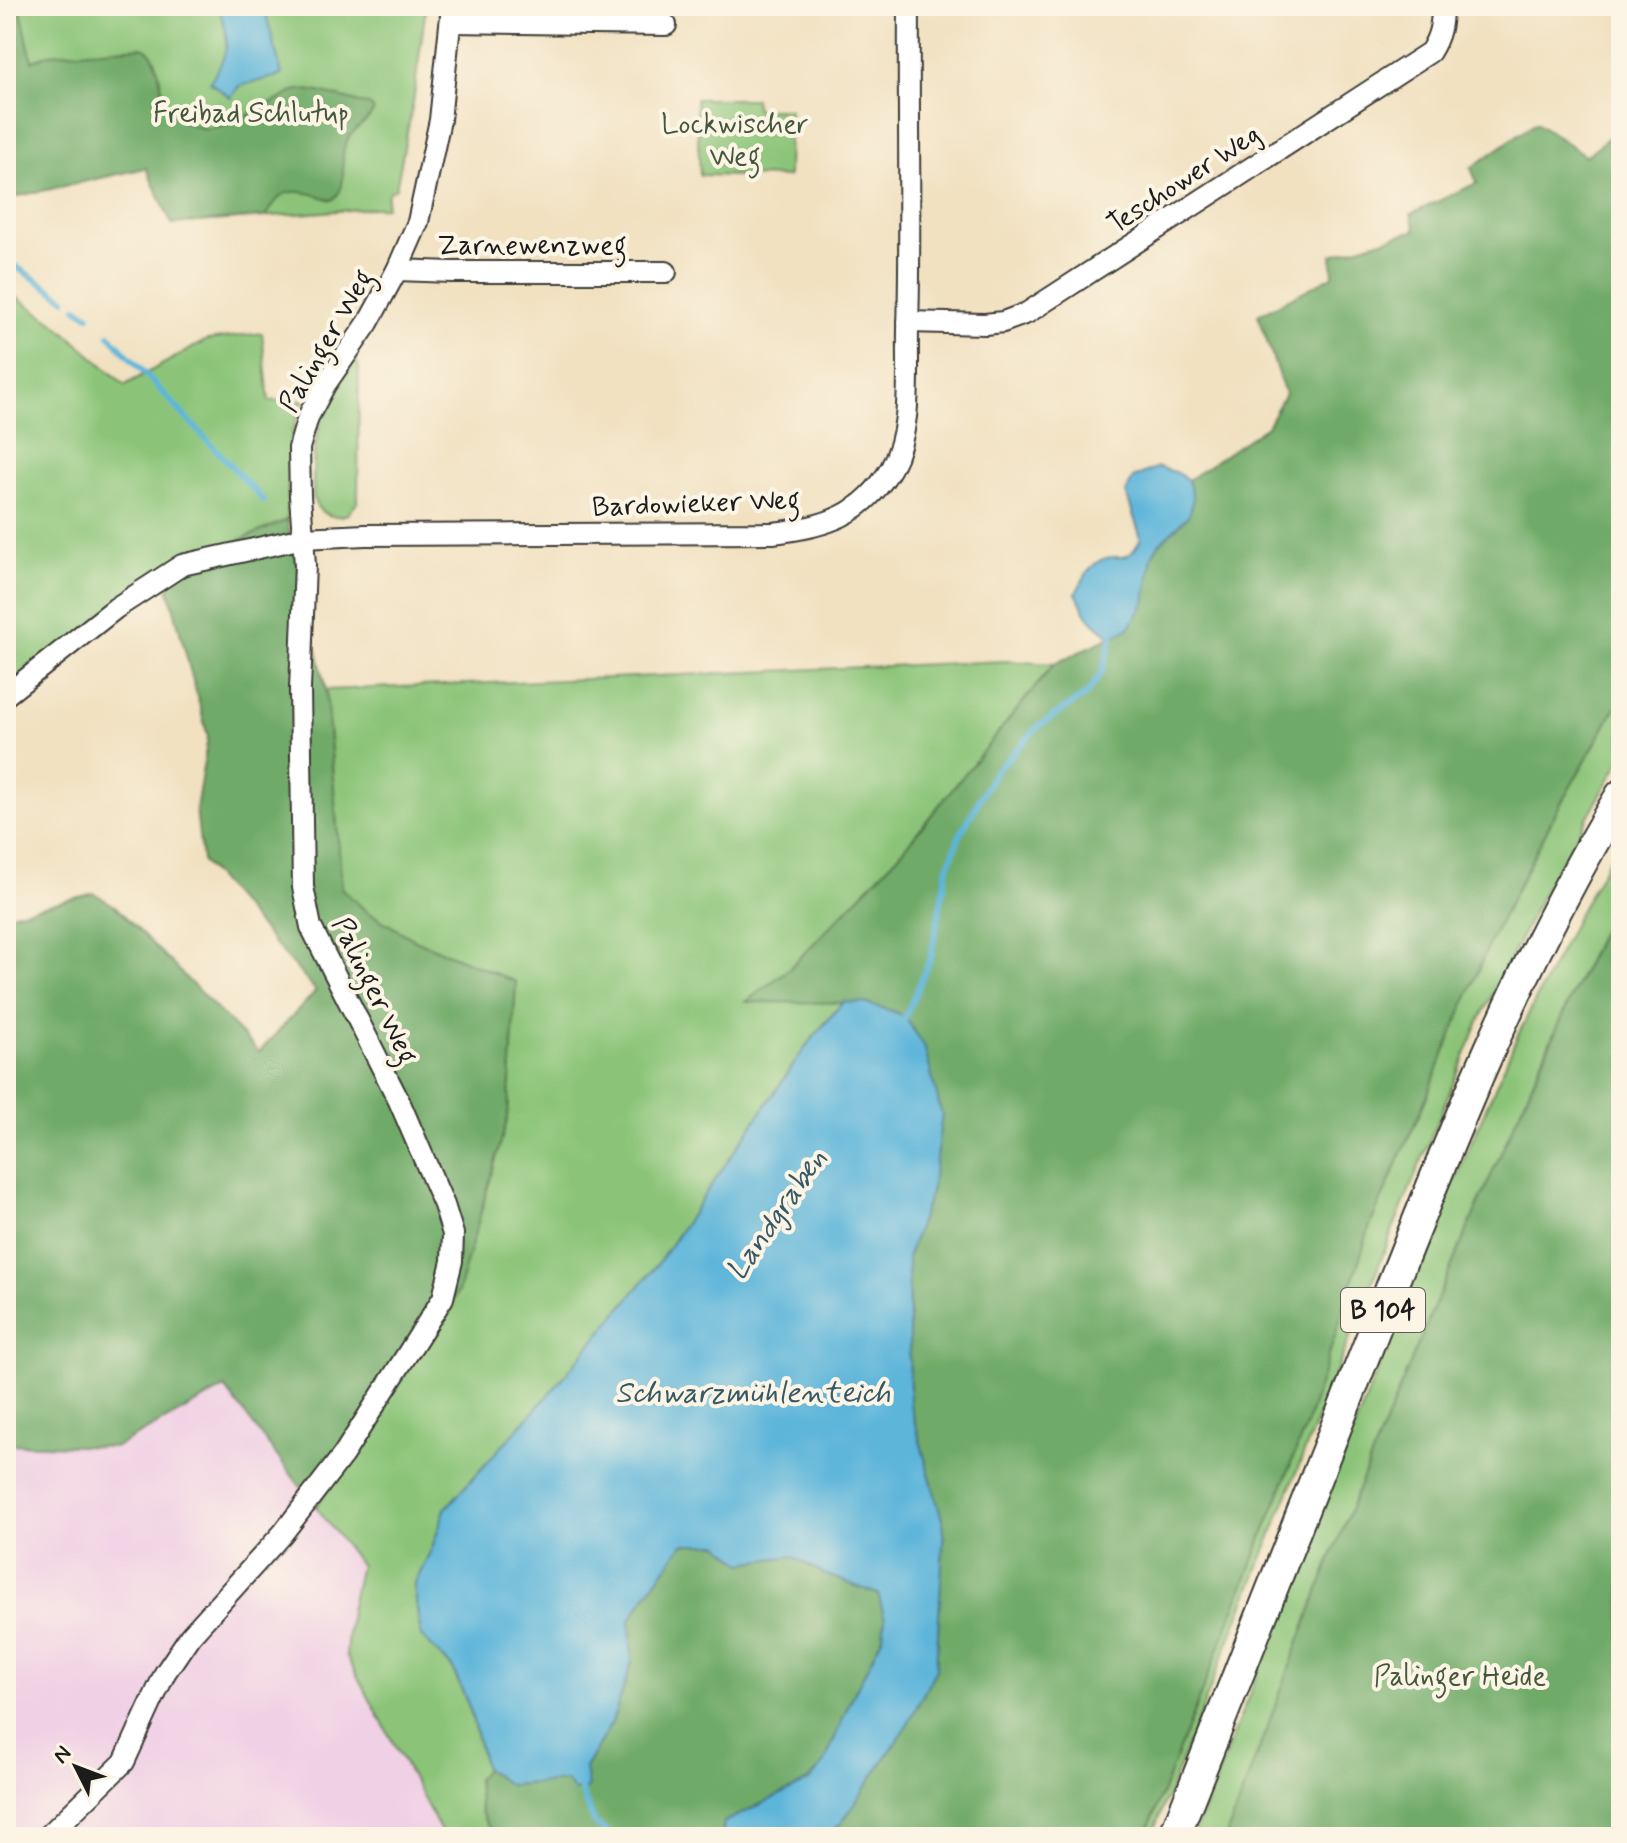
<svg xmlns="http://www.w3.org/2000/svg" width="1627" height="1843" font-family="Mynerve,sans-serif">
<rect width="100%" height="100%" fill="#fcf5e5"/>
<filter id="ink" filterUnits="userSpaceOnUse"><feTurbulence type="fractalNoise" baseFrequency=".0125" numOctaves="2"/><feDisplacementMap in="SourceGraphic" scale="16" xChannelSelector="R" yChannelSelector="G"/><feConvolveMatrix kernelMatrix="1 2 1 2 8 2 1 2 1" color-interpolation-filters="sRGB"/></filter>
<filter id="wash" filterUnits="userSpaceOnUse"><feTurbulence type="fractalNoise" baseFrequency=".006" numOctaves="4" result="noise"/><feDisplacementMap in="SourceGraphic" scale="32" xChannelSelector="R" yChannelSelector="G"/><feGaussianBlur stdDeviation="1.8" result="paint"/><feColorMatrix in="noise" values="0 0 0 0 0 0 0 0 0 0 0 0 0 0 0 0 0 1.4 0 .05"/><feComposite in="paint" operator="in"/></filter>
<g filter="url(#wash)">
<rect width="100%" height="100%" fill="#f1e1c1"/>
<!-- built -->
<path fill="#f0d0e5" d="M225,1388l135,177 -10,45 -4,45 98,182h-438v-393l110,3z"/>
<!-- green -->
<g fill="#8bc478" stroke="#54704a" stroke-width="2">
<path d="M20,6h406l-13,97 -17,85 -8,5 -2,14 -214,17 -70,-154 -69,2z"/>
<path d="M696,99h59l1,10h33l-1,68 -88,-2z"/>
<path d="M6,290l51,35 68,60 82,-45 55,-7 7,68 34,-1 -10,30 -4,26 -2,64 -123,52 -158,117z"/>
<path d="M356,360l3,7 -1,134 -10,13c-17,6 -31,0 -35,-18 0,-17 0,-35 2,-51 5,-33 22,-59 41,-85z"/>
<path d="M1006,661l48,3 -156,192 -109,113 -42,32 96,1 -36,43 -150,220 -105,126 -107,118 -13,39 -18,38 7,50 31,31 18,42 15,60 -8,11 15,52 9,5h-57l-98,-182 4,-45 10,-45 -44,-58 142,-215 58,-310 -101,-42 -49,-29 -24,-22 -16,-199z"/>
<path d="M1621,698v62l-78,133 -64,128 -85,206 -243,610h-6l163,-417 63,-197 56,-127 63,-155 66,-129z"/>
<path d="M1621,838v51l-70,150 -138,319 -85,207 -102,272h-33l235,-595 89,-205 62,-124z"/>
</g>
<!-- forest -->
<g fill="#70aa68" stroke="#466342" stroke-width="2">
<path d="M6,6h14l12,55 17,-7 92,-7c29,7 8,66 49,77 5,2 13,5 18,4 21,-1 55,-21 74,-30 6,-3 12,-7 17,-8 11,-3 58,12 72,16l3,4c-7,15 -23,18 -29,35 -7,19 6,41 -13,55 -13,-4 -38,-14 -51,-4 -6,5 -11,15 -16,21l-93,7 -26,-56 -140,31z"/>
<path d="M1536,122l50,34 35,-29v571l-65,114 -66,129 -63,155 -56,127 -63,197 -163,417h-318l15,-15 65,-96 29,-57 8,-142 -34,-122 -2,-149 24,-68 -8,-142 -19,-29 -13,-6 -28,-8 -118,-1 43,-33 109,-113 156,-192 75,-36 23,-73 7,-11 29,-29 5,-17 -5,-18 79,-54 18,-32 -27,-79 75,-39 -1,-21 84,-25 -5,-16 66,-31 -6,-15z"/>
<path d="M287,520l39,170 16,199 24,22 49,29 101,42 -8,135 -50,175 -142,215 -91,-119 -109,59 -110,-3v-529l88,-22 21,13 144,146 57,-61 -114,-130 -6,-52 12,-72 -44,-165z"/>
<path d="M1621,889v948h-395c34,-90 67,-181 102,-271 89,-229 190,-454 293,-677z"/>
<path d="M683,1544h36l24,19 49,-7 32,18 54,20 7,25 -2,17 -34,68 -25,60 -15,17 -85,41 -2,15h-221c-23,-15 -22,-33 -24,-58l8,-10 24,16 57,-4 19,-13 27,-46 20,-60 -2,-42 16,-25z"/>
</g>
<!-- water -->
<g fill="#5db5da" stroke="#3c687b" stroke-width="2">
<path d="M218,6h46l18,69 -43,11 -8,12 -21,-16c20,-32 21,-40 8,-76z"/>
<path d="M1158,467l17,5 13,8 5,18 -5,18 -29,28 -7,11 -7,48 -16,25 -17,9c-22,-15 -25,-20 -36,-44 6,-11 12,-25 23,-32 19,-11 28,8 42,-23l-15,-45 7,-15z"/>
<path d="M843,1002l21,1 28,8 13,6 19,29 18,69 -10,73 -24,68 2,149 34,122 -8,142 -29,57 -65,96 -15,15h-105l2,-15 85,-41 15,-17 25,-60 34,-68 2,-17 -7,-25 -54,-20 -32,-18 -49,7 -24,-19h-36l-37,51 -16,25 2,42 -20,60 -27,46 3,20 -14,3 -8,-10 -57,4 -24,-16 -15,-60 -18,-42 -31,-31 -7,-50 18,-38 13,-39 107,-118 105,-126 150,-220z"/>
</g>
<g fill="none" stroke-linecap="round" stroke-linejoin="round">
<!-- stream -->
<g stroke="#5db5da" stroke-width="6">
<path d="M6,260l59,39"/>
<path d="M77,308l12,8"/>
<path d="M109,335l155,166"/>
<path d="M903,1022l28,-65 16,-87 12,-33 35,-64 45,-47 48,-32 15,-22 10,-35"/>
<path d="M579,1785l16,39 19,13"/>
</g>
</g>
</g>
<g filter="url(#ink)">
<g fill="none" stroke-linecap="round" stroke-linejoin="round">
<defs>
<g id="street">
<path d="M451,22l215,3"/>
<path d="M397,270l55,2h214"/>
<path d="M908,322l77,2 18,-2 24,-9 403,-261c10,-16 12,-28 12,-46"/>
<path d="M6,695l110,-87 66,-43 121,-27 62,-3 408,-2c52,-6 90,-17 118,-65 22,-40 16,-94 17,-138 3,-108 0,-216 1,-324"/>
<path d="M47,1837l77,-75 41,-89 25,-37 93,-103 60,-78 100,-157 9,-37 1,-27 -9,-29 -45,-104 -88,-174 -8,-40 -3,-198 5,-124 -5,-69 -1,-48 9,-31 17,-32 43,-62 29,-53 21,-48 22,-102 12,-114"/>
</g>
<path id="primary" d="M1174,1837c68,-172 136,-344 204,-516 71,-180 142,-360 243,-526"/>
</defs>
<!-- street casing -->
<use href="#street" stroke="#3c3a35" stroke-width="24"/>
<!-- primary casing -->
<use href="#primary" stroke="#3c3a35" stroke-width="34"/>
<!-- street -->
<use href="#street" stroke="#fff" stroke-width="20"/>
<!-- primary -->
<use href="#primary" stroke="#fff" stroke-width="30"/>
</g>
</g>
<g text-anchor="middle" stroke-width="8" stroke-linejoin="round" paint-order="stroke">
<!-- shield labels -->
<rect fill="#fcf5e5" stroke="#5f5d58" stroke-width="2" x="1341" y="1288" width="84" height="44" rx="6"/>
<g font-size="26" font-weight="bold" fill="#1c1c1c">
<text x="1383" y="1319">B 104</text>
</g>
<!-- park labels -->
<g font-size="28" fill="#43573c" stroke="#fcf5e5">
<text x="251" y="122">Freibad Schlutup</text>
<text x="735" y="133">Lockwischer<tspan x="735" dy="32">Weg</tspan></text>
<text x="1460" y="1685">Palinger Heide</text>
</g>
<!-- street labels -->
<g font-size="28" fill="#1c1c1c" stroke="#fcf5e5">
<text transform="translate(1183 178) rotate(-33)" y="10">Teschower Weg</text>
<text x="532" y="254">Zarnewenzweg</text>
<text transform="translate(325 340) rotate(-60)" y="10">Palinger Weg</text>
<text transform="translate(696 502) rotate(-2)" y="10">Bardowieker Weg</text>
<text transform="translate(376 990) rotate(64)" y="10">Palinger Weg</text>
</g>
<!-- water labels -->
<g font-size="30" font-style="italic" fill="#365968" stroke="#fcf5e5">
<text transform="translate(776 1214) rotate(-55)" y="10">Landgraben</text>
<text x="753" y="1402">Schwarzmühlenteich</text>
</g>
</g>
<!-- margin -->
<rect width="1627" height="1843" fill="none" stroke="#fcf5e5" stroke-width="32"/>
<!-- north arrow -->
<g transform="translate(76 1767) rotate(312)" stroke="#fcf5e5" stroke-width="6" paint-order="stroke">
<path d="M0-6L14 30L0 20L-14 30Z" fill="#1c1c1c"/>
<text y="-12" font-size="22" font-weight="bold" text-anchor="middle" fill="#1c1c1c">N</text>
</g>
</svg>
